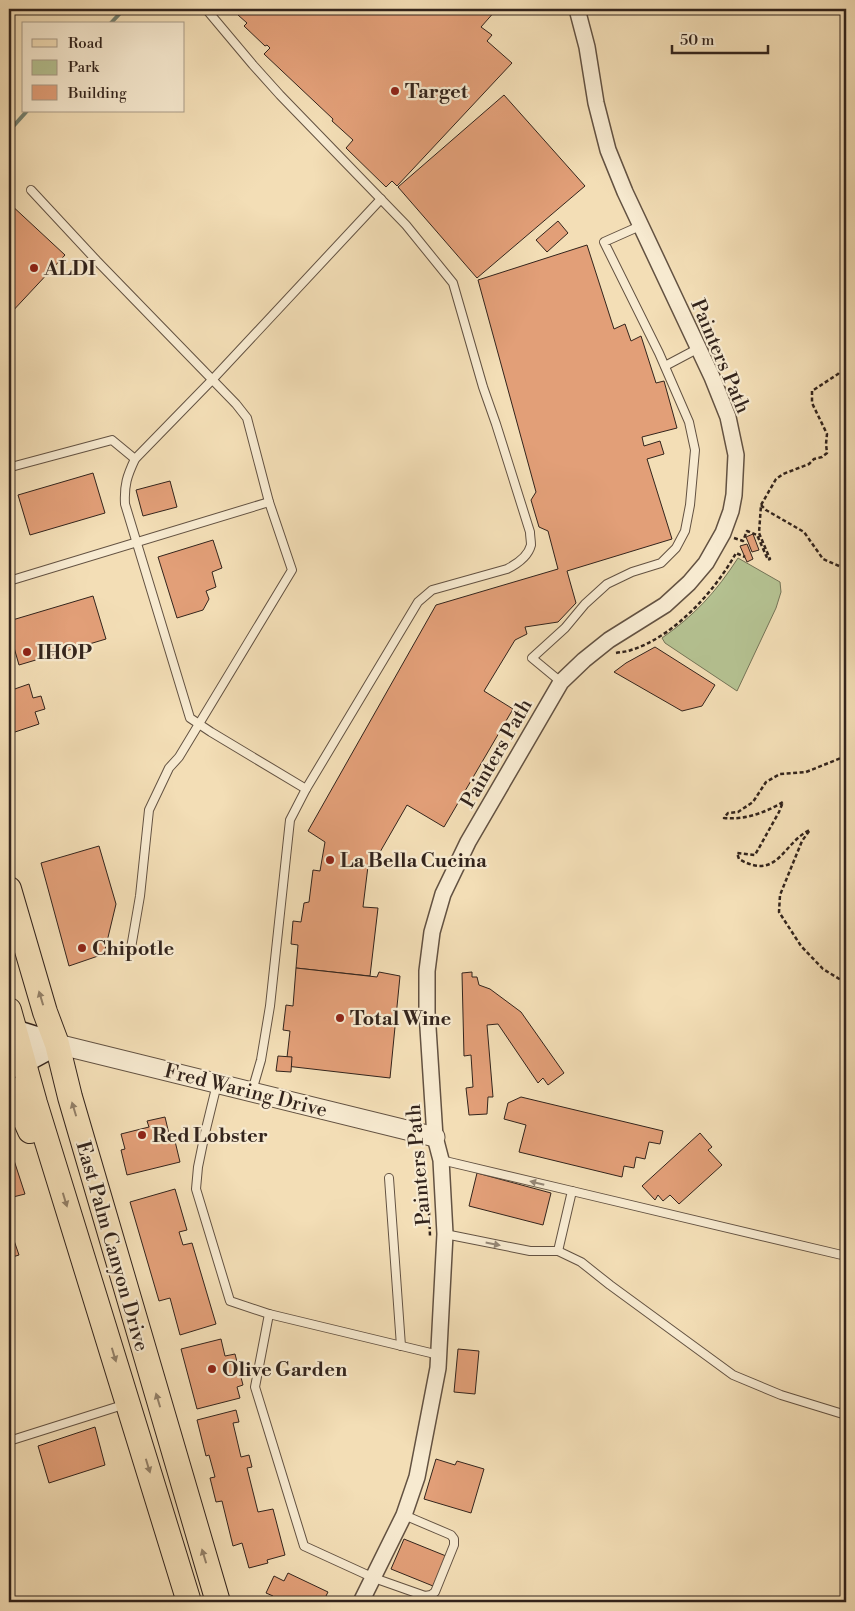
<svg xmlns="http://www.w3.org/2000/svg" width="855" height="1611" font-family="'Libre Bodoni',serif">
<rect width="100%" height="100%" fill="#f3deb6"/>
<filter id="stains"><feTurbulence type="fractalNoise" baseFrequency=".004" numOctaves="4"/><feColorMatrix values="0 0 0 0 .2 0 0 0 0 .09 0 0 0 0 .02 0 0 0 .5 -.17"/></filter>
<radialGradient id="worn" r=".72"><stop offset=".6" stop-color="#630" stop-opacity="0"/><stop offset="1" stop-color="#630" stop-opacity=".3"/></radialGradient>
<!-- green -->
<path fill="#b5c292" stroke="#747357" d="M738,558l42,24 1,10 -5,16 -39,83 -72,-48 -3,-5c33,-23 54,-46 76,-80z"/>
<g fill="none" stroke-linecap="round" stroke-linejoin="round">
<!-- stream -->
<g stroke="#738070" stroke-width="4">
<path d="M110,24l14,-15"/>
<path d="M9,131l18,-20"/>
</g>
</g>
<!-- building -->
<g fill="#e29f78" stroke="#33241c">
<path d="M245,9h249l2,1 -15,17 11,8 -5,6 25,22 -115,123 -5,-5 -6,6 -40,-39 7,-8 -21,-19 1,-2 -69,-65 6,-6 -3,-3 -2,1 -21,-20 3,-3 -9,-8z"/>
<path d="M504,95l81,91 -108,92 -79,-91z"/>
<path d="M9,203l56,52 -56,60z"/>
<path d="M558,221l10,12 -21,19 -11,-12z"/>
<path d="M587,245l27,84 11,-5 6,17 10,-5 15,47 8,-2 13,47 -35,9 2,9 16,-5 4,13 -17,5 25,80 -105,32 9,32 -18,19 -33,5 2,7 -12,6 -31,51 29,18 -69,118 -37,-22 -31,54 -7,-1 -6,49 15,1 -8,68 -74,-8 2,-23 -7,-1 2,-23 8,1 3,-19 5,-1 4,-32 7,1 5,-29 -17,-11 128,-226 122,-36 -10,-38 -9,-4 -8,-27 5,-8 -58,-212z"/>
<path d="M93,473l12,40 -75,22 -12,-40z"/>
<path d="M170,481l7,26 -34,9 -7,-26z"/>
<path d="M753,534l6,16 -7,2 -6,-15z"/>
<path d="M213,540l9,28 -10,4 4,15 -10,4 3,8 -6,11 -26,8 -19,-61z"/>
<path d="M747,544l6,15 -6,3 -7,-16z"/>
<path d="M93,596l13,43 -87,26 -10,-35v-9z"/>
<path d="M655,647l60,38 -13,21 -20,5 -68,-39 12,-9z"/>
<path d="M29,684l4,14 8,-2 4,13 -10,3 4,12 -30,10v-43z"/>
<path d="M99,846l17,58 -12,50 -35,12 -28,-103z"/>
<path d="M296,968l81,9 2,-5 21,4 -10,102 -104,-12 4,-35 -7,-1 3,-25 7,1z"/>
<path d="M472,972v5h5l2,8 11,4 31,23 43,61 -16,12 -5,-7 -5,5 -40,-59 -11,1 6,72h-5l-1,17 -18,1 -3,-27 7,-1 -2,-32 -7,1 -2,-83z"/>
<path d="M278,1056l14,1 -1,15 -15,-1z"/>
<path d="M521,1097l142,34 -3,13 -11,-2 -4,17 -9,-2 -2,11 -10,-2 -2,11 -103,-25 7,-27 -22,-6 4,-16z"/>
<path d="M165,1117l5,21 4,-1 6,25 -53,13 -6,-25 4,-1 -4,-15 28,-7 -2,-6z"/>
<path d="M700,1133l12,14 -4,3 14,15 -43,39 -9,-9 -7,6 -5,-6 -3,5 -13,-14z"/>
<path d="M9,1145l16,49 -16,4z"/>
<path d="M477,1173l74,20 -8,32 -74,-19z"/>
<path d="M175,1189l12,41 -8,2 4,13 9,-2 24,81 -36,11 -10,-37 -11,3 -29,-99z"/>
<path d="M9,1226l10,29 -10,3z"/>
<path d="M221,1339l4,17 10,-2 8,31 -6,2 3,11 -43,11 -16,-60z"/>
<path d="M458,1349l21,2 -4,43 -21,-2z"/>
<path d="M236,1410l3,12 -6,1 8,34 8,-2 3,12 -5,1 11,44 15,-3 12,46 -18,5 1,3 -19,5 -7,-25 -9,3 -11,-45 -6,1 -6,-24 5,-1 -6,-22 -3,1 -9,-36z"/>
<path d="M95,1427l10,38 -56,18 -11,-37z"/>
<path d="M436,1459l19,6 2,-4 27,8 -13,44 -47,-14z"/>
<path d="M404,1539l42,17 -13,30 -42,-17z"/>
<path d="M288,1573l40,19 -3,6 9,4h-64l3,-6 -7,-3 8,-17 10,5z"/>
</g>
<g fill="none" stroke-linecap="round" stroke-linejoin="round">
<defs>
<g id="service">
<path d="M206,9l47,56 27,30 126,130 47,58 30,104 13,37 34,108c0,4 1,9 1,13 -3,12 -14,19 -24,24l-75,21 -14,12 -112,187 -16,31 -20,186 -9,54 -9,31"/>
<path d="M31,190l66,71 139,143 11,14 22,84 23,68 -113,187 -10,11 -20,42 -9,86 -9,52"/>
<path d="M665,366l34,-18"/>
<path d="M9,469l2,-2 101,-27 23,19"/>
<path d="M9,581l260,-79"/>
<path d="M561,682l-29,-24 33,-30 20,-24 22,-20 25,-12 29,-9 15,-15 9,-17 5,-26 5,-55 -6,-28 -30,-69 -55,-111 36,-16"/>
<path d="M306,789l-95,-57 -21,-14 -65,-214c-1,-19 2,-28 10,-45l77,-79 169,-181"/>
<path d="M217,1084l-12,49 -7,34 -2,22 34,112 39,13 170,41"/>
<path d="M441,1160l131,31 -14,60h-28l-85,-17"/>
<path d="M389,1178l12,168"/>
<path d="M572,1191l274,65"/>
<path d="M558,1251l23,11 29,23 123,90 48,20 65,20"/>
<path d="M269,1314l-14,73 49,159 70,32 51,18 6,-1 4,-3 19,-47v-6l-3,-4 -47,-20"/>
<path d="M9,1441l117,-37"/>
</g>
<path id="minor" d="M361,1602l43,-87 13,-38 21,-109 7,-134 -4,-74 -6,-23 -8,-125v-41l5,-39 11,-38 25,-52 93,-160 23,-22 25,-20 56,-35 24,-22 17,-20 17,-30 8,-22 3,-16 2,-40 -8,-38 -16,-40 -87,-185 -17,-42 -12,-47 -9,-56 -10,-38"/>
<path id="tertiary" d="M57,1044l378,93"/>
<g id="secondary">
<path d="M9,1029l48,15"/>
<path d="M9,1059l15,3 33,-18"/>
</g>
<g id="primary">
<path d="M9,889l36,123 12,32 13,53 148,505"/>
<path d="M9,1010l26,93 154,499"/>
<path d="M9,1088l5,7 16,36"/>
</g>
</defs>
<!-- service casing -->
<use href="#service" stroke="#635242" stroke-width="10"/>
<!-- minor casing -->
<use href="#minor" stroke="#635242" stroke-width="18"/>
<!-- tertiary casing -->
<use href="#tertiary" stroke="#635242" stroke-width="21"/>
<!-- secondary casing -->
<use href="#secondary" stroke="#33241c" stroke-width="24"/>
<!-- primary casing -->
<use href="#primary" stroke="#33241c" stroke-width="26"/>
<!-- path -->
<g stroke="#33241c" stroke-width="2.5" stroke-dasharray="4 2.5" stroke-linecap="butt">
<path d="M761,505l5,5 38,22 19,27 23,10"/>
<path d="M734,538l9,3 4,-10 10,4 11,25 2,-1 -11,-26 2,-28 15,-26 7,-5 26,-10 5,-5 8,-2 5,-4 -1,-9 1,-10 -15,-31v-12l26,-17 8,-9"/>
<path d="M616,653c5,-1 10,-1 15,-3 43,-13 84,-59 105,-97l9,4"/>
<path d="M846,756l-40,16 -26,2 -14,8 -13,20 -15,10 -10,1 -4,5c20,2 41,-5 59,-16l-4,10 -24,43 -18,-2 2,6c39,23 44,-17 71,-29l-8,11 -22,54 -1,17 22,34 22,23 23,14"/>
<path d="M429,1212l1,24"/>
</g>
<!-- service -->
<use href="#service" stroke="#f7ead0" stroke-width="8"/>
<!-- minor -->
<use href="#minor" stroke="#f7ead0" stroke-width="15"/>
<!-- tertiary -->
<use href="#tertiary" stroke="#f7ead0" stroke-width="19"/>
<!-- secondary -->
<use href="#secondary" stroke="#f7ead0" stroke-width="21"/>
<!-- primary -->
<use href="#primary" stroke="#f3deb6" stroke-width="24"/>
</g>
<!-- one-way arrows -->
<defs><path id="oneway-solid" d="M-6-.8H1V-3.2L6.5 0L1 3.2V.8H-6Z" transform="scale(1.25)"/></defs>
<g fill="#938169">
<use href="#oneway-solid" transform="translate(41 998) rotate(-107)"/>
<use href="#oneway-solid" transform="translate(74 1109) rotate(-107)"/>
<use href="#oneway-solid" transform="translate(65 1200) rotate(73)"/>
<use href="#oneway-solid" transform="translate(114 1355) rotate(73)"/>
<use href="#oneway-solid" transform="translate(158 1400) rotate(-107)"/>
<use href="#oneway-solid" transform="translate(148 1466) rotate(73)"/>
<use href="#oneway-solid" transform="translate(204 1556) rotate(-107)"/>
</g>
<g fill="#958776">
<use href="#oneway-solid" transform="translate(537 1183) rotate(-166)"/>
<use href="#oneway-solid" transform="translate(493 1244) rotate(11)"/>
</g>
<!-- markers -->
<g fill="#8f2418" stroke="#f7ead0" stroke-width="2">
<circle cx="395" cy="91" r="5"/>
<circle cx="34" cy="268" r="5"/>
<circle cx="27" cy="652" r="5"/>
<circle cx="330" cy="860" r="5"/>
<circle cx="82" cy="948" r="5"/>
<circle cx="340" cy="1018" r="5"/>
<circle cx="142" cy="1135" r="5"/>
<circle cx="212" cy="1369" r="5"/>
</g>
<g text-anchor="middle" stroke-width="4.5" stroke-linejoin="round" paint-order="stroke">
<!-- poi labels -->
<g font-size="20" font-weight="bold" fill="#33241c" stroke="#f7ead0" text-anchor="start">
<text x="405" y="98">Target</text>
<text x="44" y="275">ALDI</text>
<text x="37" y="659">IHOP</text>
<text x="340" y="867">La Bella Cucina</text>
<text x="92" y="955">Chipotle</text>
<text x="350" y="1025">Total Wine</text>
<text x="152" y="1142">Red Lobster</text>
<text x="222" y="1376">Olive Garden</text>
</g>
<!-- street labels -->
<g font-size="20" fill="#33241c" stroke="#f7ead0">
<text transform="translate(721 356) rotate(67)" y="7">Painters Path</text>
<text transform="translate(496 753) rotate(-60)" y="7">Painters Path</text>
<text transform="translate(246 1090) rotate(14)" y="7">Fred Waring Drive</text>
<text transform="translate(418 1165) rotate(-95)" y="7">Painters Path</text>
<text transform="translate(113 1246) rotate(74)" y="7">East Palm Canyon Drive</text>
</g>
</g>
<!-- margin -->
<rect width="855" height="1611" fill="none" stroke="#f3deb6" stroke-width="30"/>
<rect x="10" y="10" width="835" height="1591" fill="none" stroke="#33241c" stroke-width="2.5"/>
<rect x="15" y="15" width="825" height="1581" fill="none" stroke="#33241c"/>
<!-- legend -->
<rect x="22" y="22" width="162" height="90" fill="#f7ead0" stroke="#a99b88"/>
<rect x="32" y="39" width="25" height="8" fill="#f3deb6" stroke="#a99b88"/>
<text x="68" y="48" font-size="15" fill="#33241c">Road</text>
<rect x="32" y="60" width="25" height="15" fill="#b5c292" stroke="#a99b88"/>
<text x="68" y="72" font-size="15" fill="#33241c">Park</text>
<rect x="32" y="85" width="25" height="15" fill="#e29f78" stroke="#a99b88"/>
<text x="68" y="98" font-size="15" fill="#33241c">Building</text>
<!-- scale -->
<path d="M672 45v8h96v-8" fill="none" stroke="#33241c" stroke-width="2.5"/>
<text x="680" y="45" font-size="15" fill="#33241c" stroke="#f7ead0" stroke-width="4" paint-order="stroke">50 m</text>
<rect width="100%" height="100%" filter="url(#stains)"/>
<rect width="100%" height="100%" fill="url(#worn)"/>
</svg>
